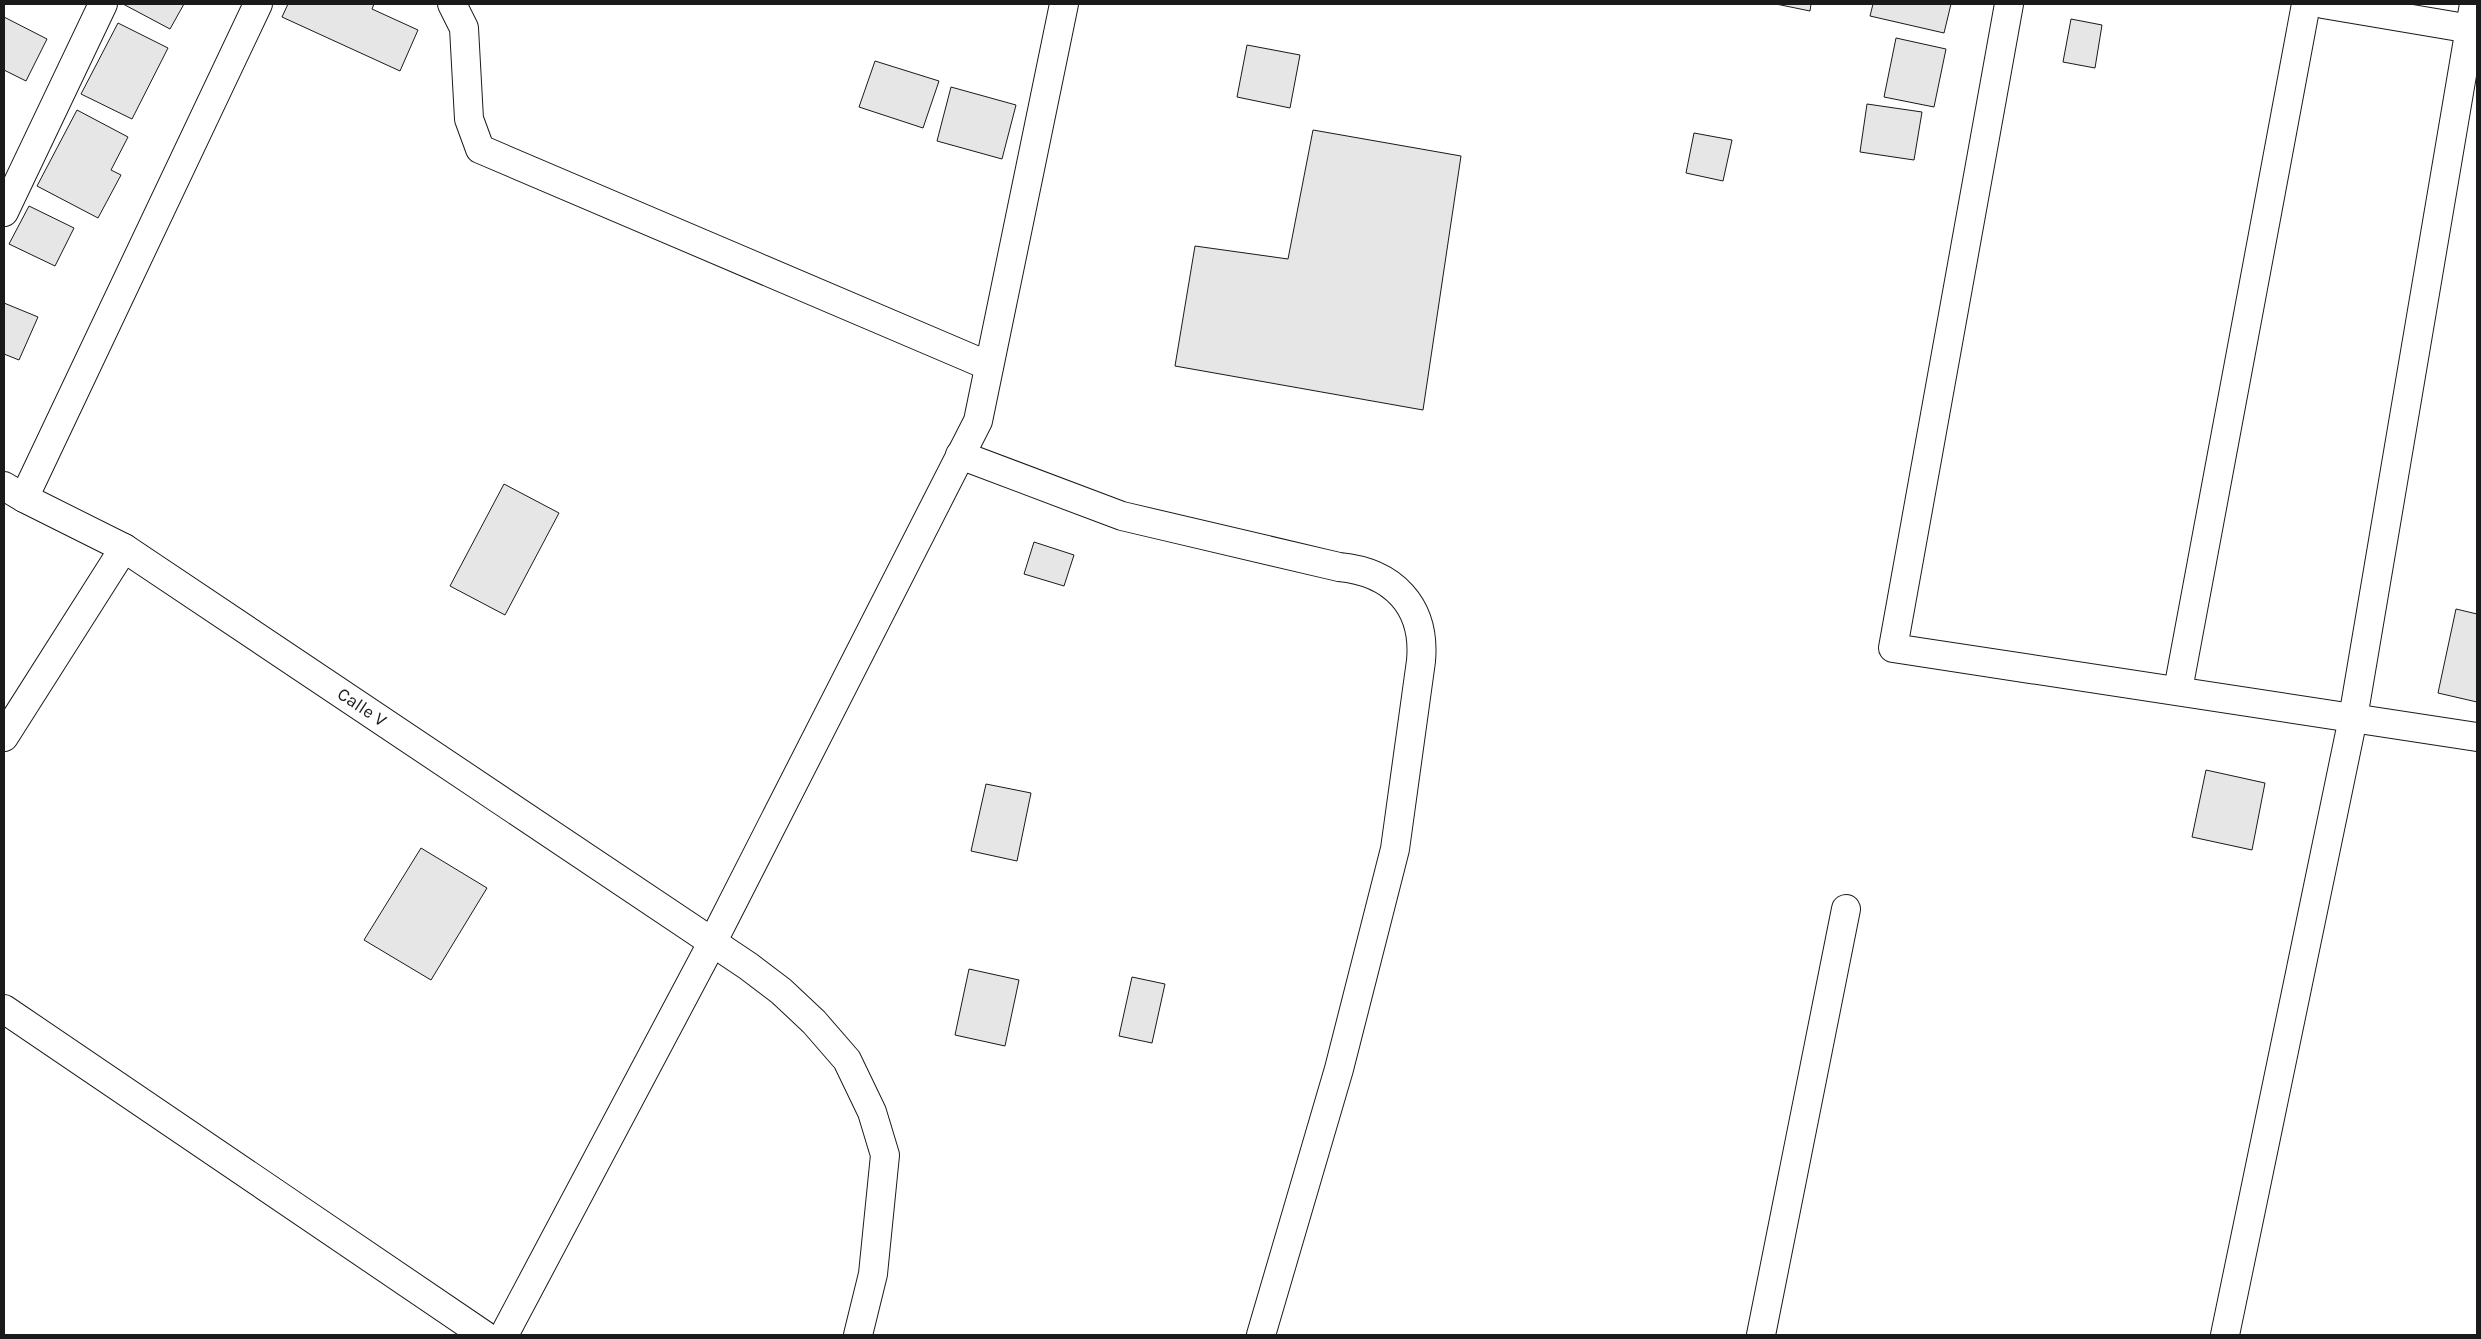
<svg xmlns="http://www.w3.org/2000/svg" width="2481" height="1339" font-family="Karla,sans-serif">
<rect width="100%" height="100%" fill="#fff"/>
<!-- building -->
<g fill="#e6e6e6" stroke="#1a1a1a">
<path d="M123,4h61l-14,25z"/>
<path d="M288,4h86l-2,5 46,21 -18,41 -118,-54z"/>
<path d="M1776,4h35l-1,7z"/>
<path d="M1873,4h78l-7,29 -74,-17z"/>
<path d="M4,17l43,22 -21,42 -22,-11z"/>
<path d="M2071,19l31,6 -7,43 -32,-6z"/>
<path d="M118,23l50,25 -36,71 -51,-25z"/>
<path d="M1896,38l50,11 -12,58 -50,-10z"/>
<path d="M1247,45l53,10 -10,53 -53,-11z"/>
<path d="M875,61l64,20 -16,47 -64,-21z"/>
<path d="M951,87l65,18 -14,54 -65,-18z"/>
<path d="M1867,104l55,8 -8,48 -54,-8z"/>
<path d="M77,110l51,27 -17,33 10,5 -23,43 -61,-32z"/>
<path d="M1313,130l148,26 -38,254 -248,-44 20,-120 93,13z"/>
<path d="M1694,133l38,7 -9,41 -37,-8z"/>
<path d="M29,206l45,22 -19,38 -46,-22z"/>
<path d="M4,303l34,14 -19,43 -15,-6z"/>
<path d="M504,484l55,29 -54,102 -55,-29z"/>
<path d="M1034,542l40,13 -10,31 -40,-12z"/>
<path d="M2456,609l21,5v88l-39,-9z"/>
<path d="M2206,770l59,13 -13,67 -60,-13z"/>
<path d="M986,784l45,9 -14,68 -46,-10z"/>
<path d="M421,848l66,40 -56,92 -67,-40z"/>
<path d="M969,969l50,11 -14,66 -50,-11z"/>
<path d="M1132,977l33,7 -13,59 -33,-7z"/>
</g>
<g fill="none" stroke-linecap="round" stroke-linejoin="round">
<defs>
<g id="street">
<path d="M452,4l12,24 5,91 11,30 509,217"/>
<path d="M2009,4l-116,644 584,89"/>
<path d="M2323,4l154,26"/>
<path d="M4,212l99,-208"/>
<path d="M960,455l162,61 217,51c54,5 87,39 82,94l-26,188 -56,220 -78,266"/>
<path d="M4,486l20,12 100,50 624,418 33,25 33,31 33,38 25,52 13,43 -12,119 -15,61"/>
<path d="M24,498l234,-494"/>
<path d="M2178,690l128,-686"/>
<path d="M4,737l120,-189"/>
<path d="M4,1009l480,326"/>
<path d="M504,1335l208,-392 266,-522 86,-417"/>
<path d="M1761,1335l85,-426"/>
<path d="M2225,1335l128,-617 121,-714"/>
</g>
</defs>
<!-- street casing -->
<use href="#street" stroke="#1a1a1a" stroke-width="30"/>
<!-- street -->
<use href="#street" stroke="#fff" stroke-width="28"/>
</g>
<g text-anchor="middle" stroke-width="4" stroke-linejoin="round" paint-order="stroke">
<!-- street labels -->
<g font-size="18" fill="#1a1a1a" stroke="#fff">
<text transform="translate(362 707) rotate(34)" y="6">Calle V</text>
</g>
</g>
<!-- border -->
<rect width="2481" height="1339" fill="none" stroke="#1a1a1a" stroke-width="10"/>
</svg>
